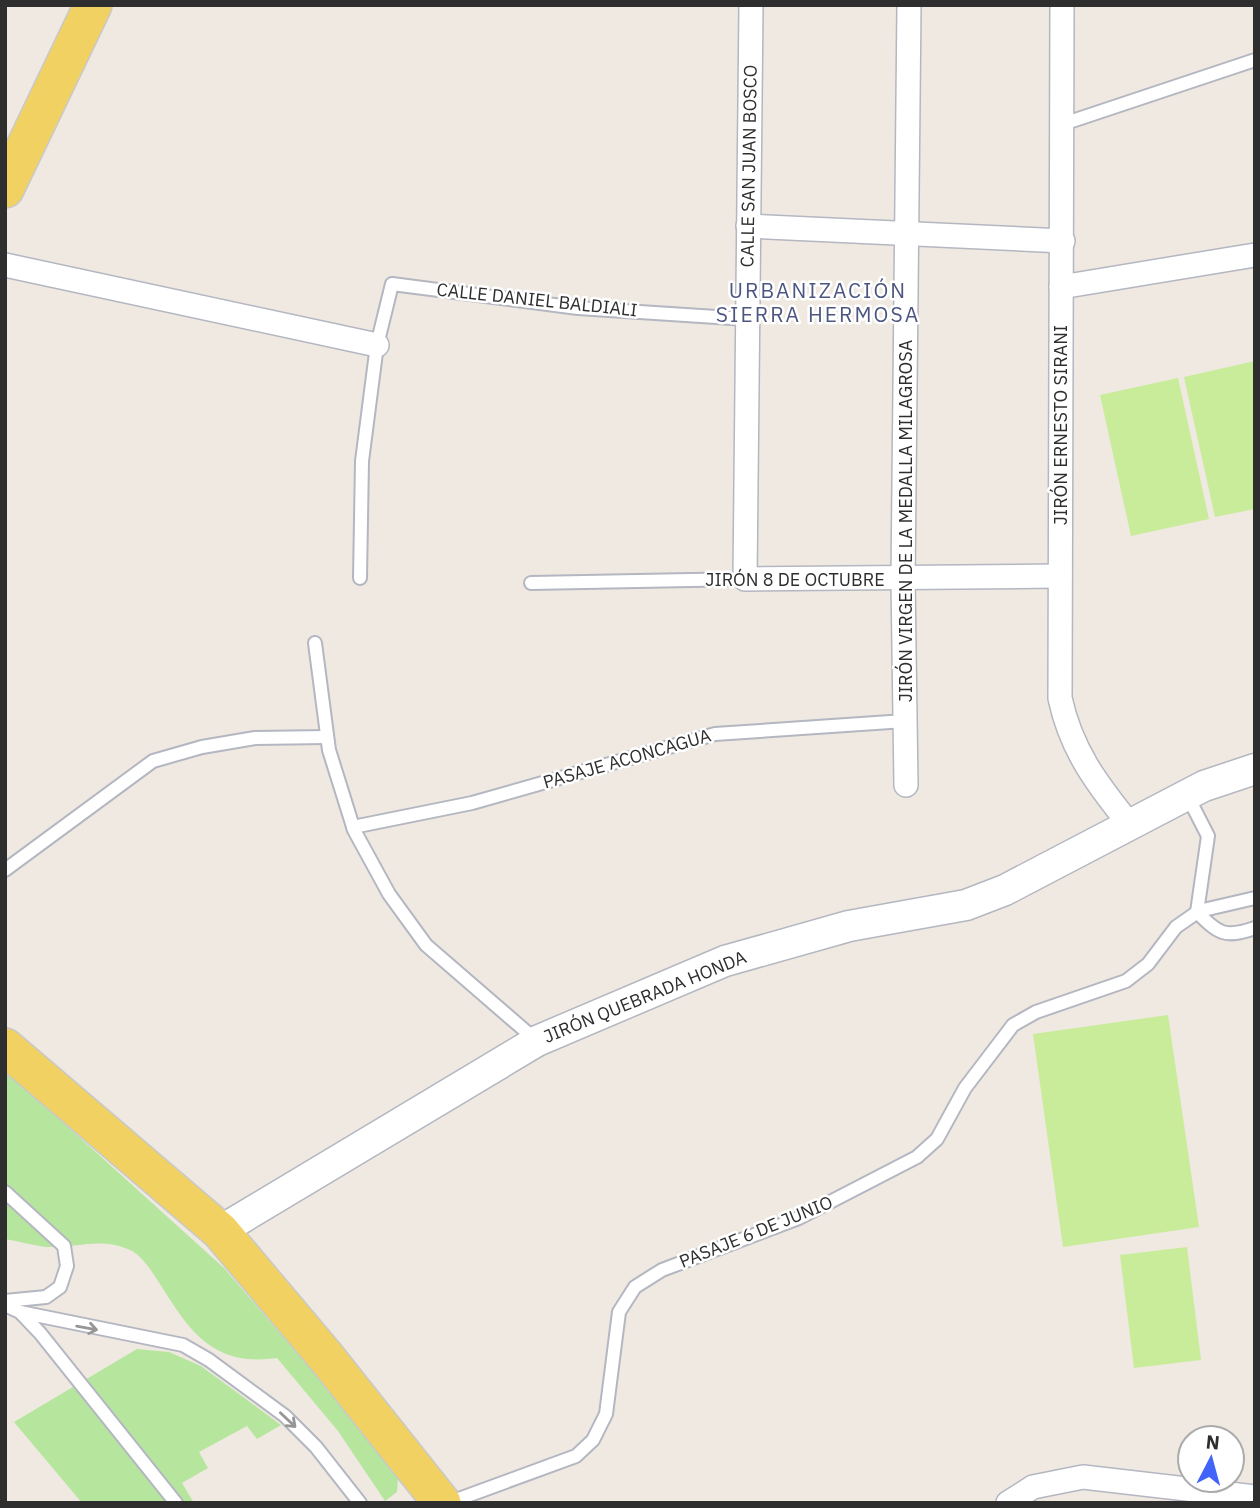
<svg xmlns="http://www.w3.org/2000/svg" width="1260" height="1508" font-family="'IBM Plex Sans',sans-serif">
<rect width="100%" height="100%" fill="#efe9e1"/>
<!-- green -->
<g fill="#b6e59e">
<path d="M5,1070l219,198 132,154 42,55 -1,15 -12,9 -47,-70 -61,-73c-64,9 -87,-26 -117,-74 -7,-11 -17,-27 -28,-33 -30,-15 -54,-3 -84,-4 -14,-1 -29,-6 -43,-8z"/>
<path d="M137,1349l32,3 32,14 80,59 -24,14 -10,-13 -48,26 9,16 -26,15 12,20h-112l-68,-81z"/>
</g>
<!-- pitch -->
<g fill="#c9ec9a">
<path d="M1255,361v148l-40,8 -31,-140z"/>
<path d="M1178,378l31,141 -78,17 -31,-141z"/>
<path d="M1168,1015l31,212 -136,20 -30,-213z"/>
<path d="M1187,1247l14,113 -67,8 -14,-113z"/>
</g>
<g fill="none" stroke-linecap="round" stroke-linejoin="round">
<defs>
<g id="service">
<path d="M1063,124l192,-64"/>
<path d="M360,578l2,-117 15,-116 15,-61 186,24 169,11"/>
<path d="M531,583l214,-4"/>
<path d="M315,643l14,107 25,80 35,64 37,51 111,96"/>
<path d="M1187,795l21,41 -11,76c21,21 27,27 58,16"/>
<path d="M353,827l119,-24 243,-69 190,-13"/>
<path d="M5,870l148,-109 49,-14 53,-9 72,-1"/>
<path d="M5,1192l59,54 3,20 -7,21 -14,10 -41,4"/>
<path d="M5,1305l15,7 20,21 136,170"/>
<path d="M20,1312l163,33 26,15 76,56 31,31 44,56"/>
<path d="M448,1503l128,-47 17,-16 13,-26 13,-102 16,-25 27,-17 137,-52 118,-61 20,-18 28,-51 48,-63 23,-13 90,-31 22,-17 28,-37 23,-16 56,-13"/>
</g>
<g id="minor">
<path d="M751,5l-6,574 315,-3"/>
<path d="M1062,5l-2,693c11,52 37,86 70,127"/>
<path d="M748,226l315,15"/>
<path d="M5,265l372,80"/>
<path d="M1061,287l194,-32"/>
<path d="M906,785l-3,-205 6,-575"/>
<path d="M1008,1503l25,-16 50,-10 172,20"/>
</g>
<path id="tertiary" d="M220,1231l317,-190 188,-80 124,-35 117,-21 39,-15 199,-104 51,-17"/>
<g id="primary">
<path d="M5,189l88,-184"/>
<path d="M5,1047l215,184 106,126 116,146"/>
</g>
</defs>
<!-- service casing -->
<use href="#service" stroke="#b4b7c1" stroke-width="16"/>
<!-- minor casing -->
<use href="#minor" stroke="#b4b7c1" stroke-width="26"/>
<!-- tertiary casing -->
<use href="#tertiary" stroke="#b4b7c1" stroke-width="33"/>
<!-- primary casing -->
<use href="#primary" stroke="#c9c9c9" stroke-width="40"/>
<!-- service -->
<use href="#service" stroke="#fff" stroke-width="12"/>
<!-- minor -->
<use href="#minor" stroke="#fff" stroke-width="23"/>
<!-- tertiary -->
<use href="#tertiary" stroke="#fff" stroke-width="30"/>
<!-- primary -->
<use href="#primary" stroke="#f2d163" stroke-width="37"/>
</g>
<!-- one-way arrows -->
<defs><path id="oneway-shaft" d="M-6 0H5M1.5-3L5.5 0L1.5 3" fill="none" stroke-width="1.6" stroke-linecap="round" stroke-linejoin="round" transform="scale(1.75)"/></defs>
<g stroke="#969696">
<use href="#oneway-shaft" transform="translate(87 1328) rotate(10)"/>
<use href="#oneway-shaft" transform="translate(288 1420) rotate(43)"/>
</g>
<g text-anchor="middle" stroke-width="5" stroke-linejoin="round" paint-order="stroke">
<!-- street labels -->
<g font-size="18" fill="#2e2e2e" stroke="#fff">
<text transform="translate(749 166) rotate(-89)" y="6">CALLE SAN JUAN BOSCO</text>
<text transform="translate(537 300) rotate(6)" y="6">CALLE DANIEL BALDIALI</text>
<text transform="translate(1061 425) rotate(-90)" y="6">JIRÓN ERNESTO SIRANI</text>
<text transform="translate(906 521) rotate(-90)" y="6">JIRÓN VIRGEN DE LA MEDALLA MILAGROSA</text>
<text x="795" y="586">JIRÓN 8 DE OCTUBRE</text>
<text transform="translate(627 759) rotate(-16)" y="6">PASAJE ACONCAGUA</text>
<text transform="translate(645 997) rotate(-22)" y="6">JIRÓN QUEBRADA HONDA</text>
<text transform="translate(756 1232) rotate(-22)" y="6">PASAJE 6 DE JUNIO</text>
</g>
<!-- quarter labels -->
<g font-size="21" letter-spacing="2" fill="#4d5680" stroke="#fff">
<text x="818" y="298">URBANIZACIÓN<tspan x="818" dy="24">SIERRA HERMOSA</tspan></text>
</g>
</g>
<!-- border -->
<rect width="1260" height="1508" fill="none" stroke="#2e2e2e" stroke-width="14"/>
<!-- north arrow -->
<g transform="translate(1211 1459) rotate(6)"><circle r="33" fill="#ffffff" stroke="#ababab" stroke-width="2"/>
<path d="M0-5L12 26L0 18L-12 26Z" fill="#4264fb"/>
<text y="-10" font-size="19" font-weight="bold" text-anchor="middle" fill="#2e2e2e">N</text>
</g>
</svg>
